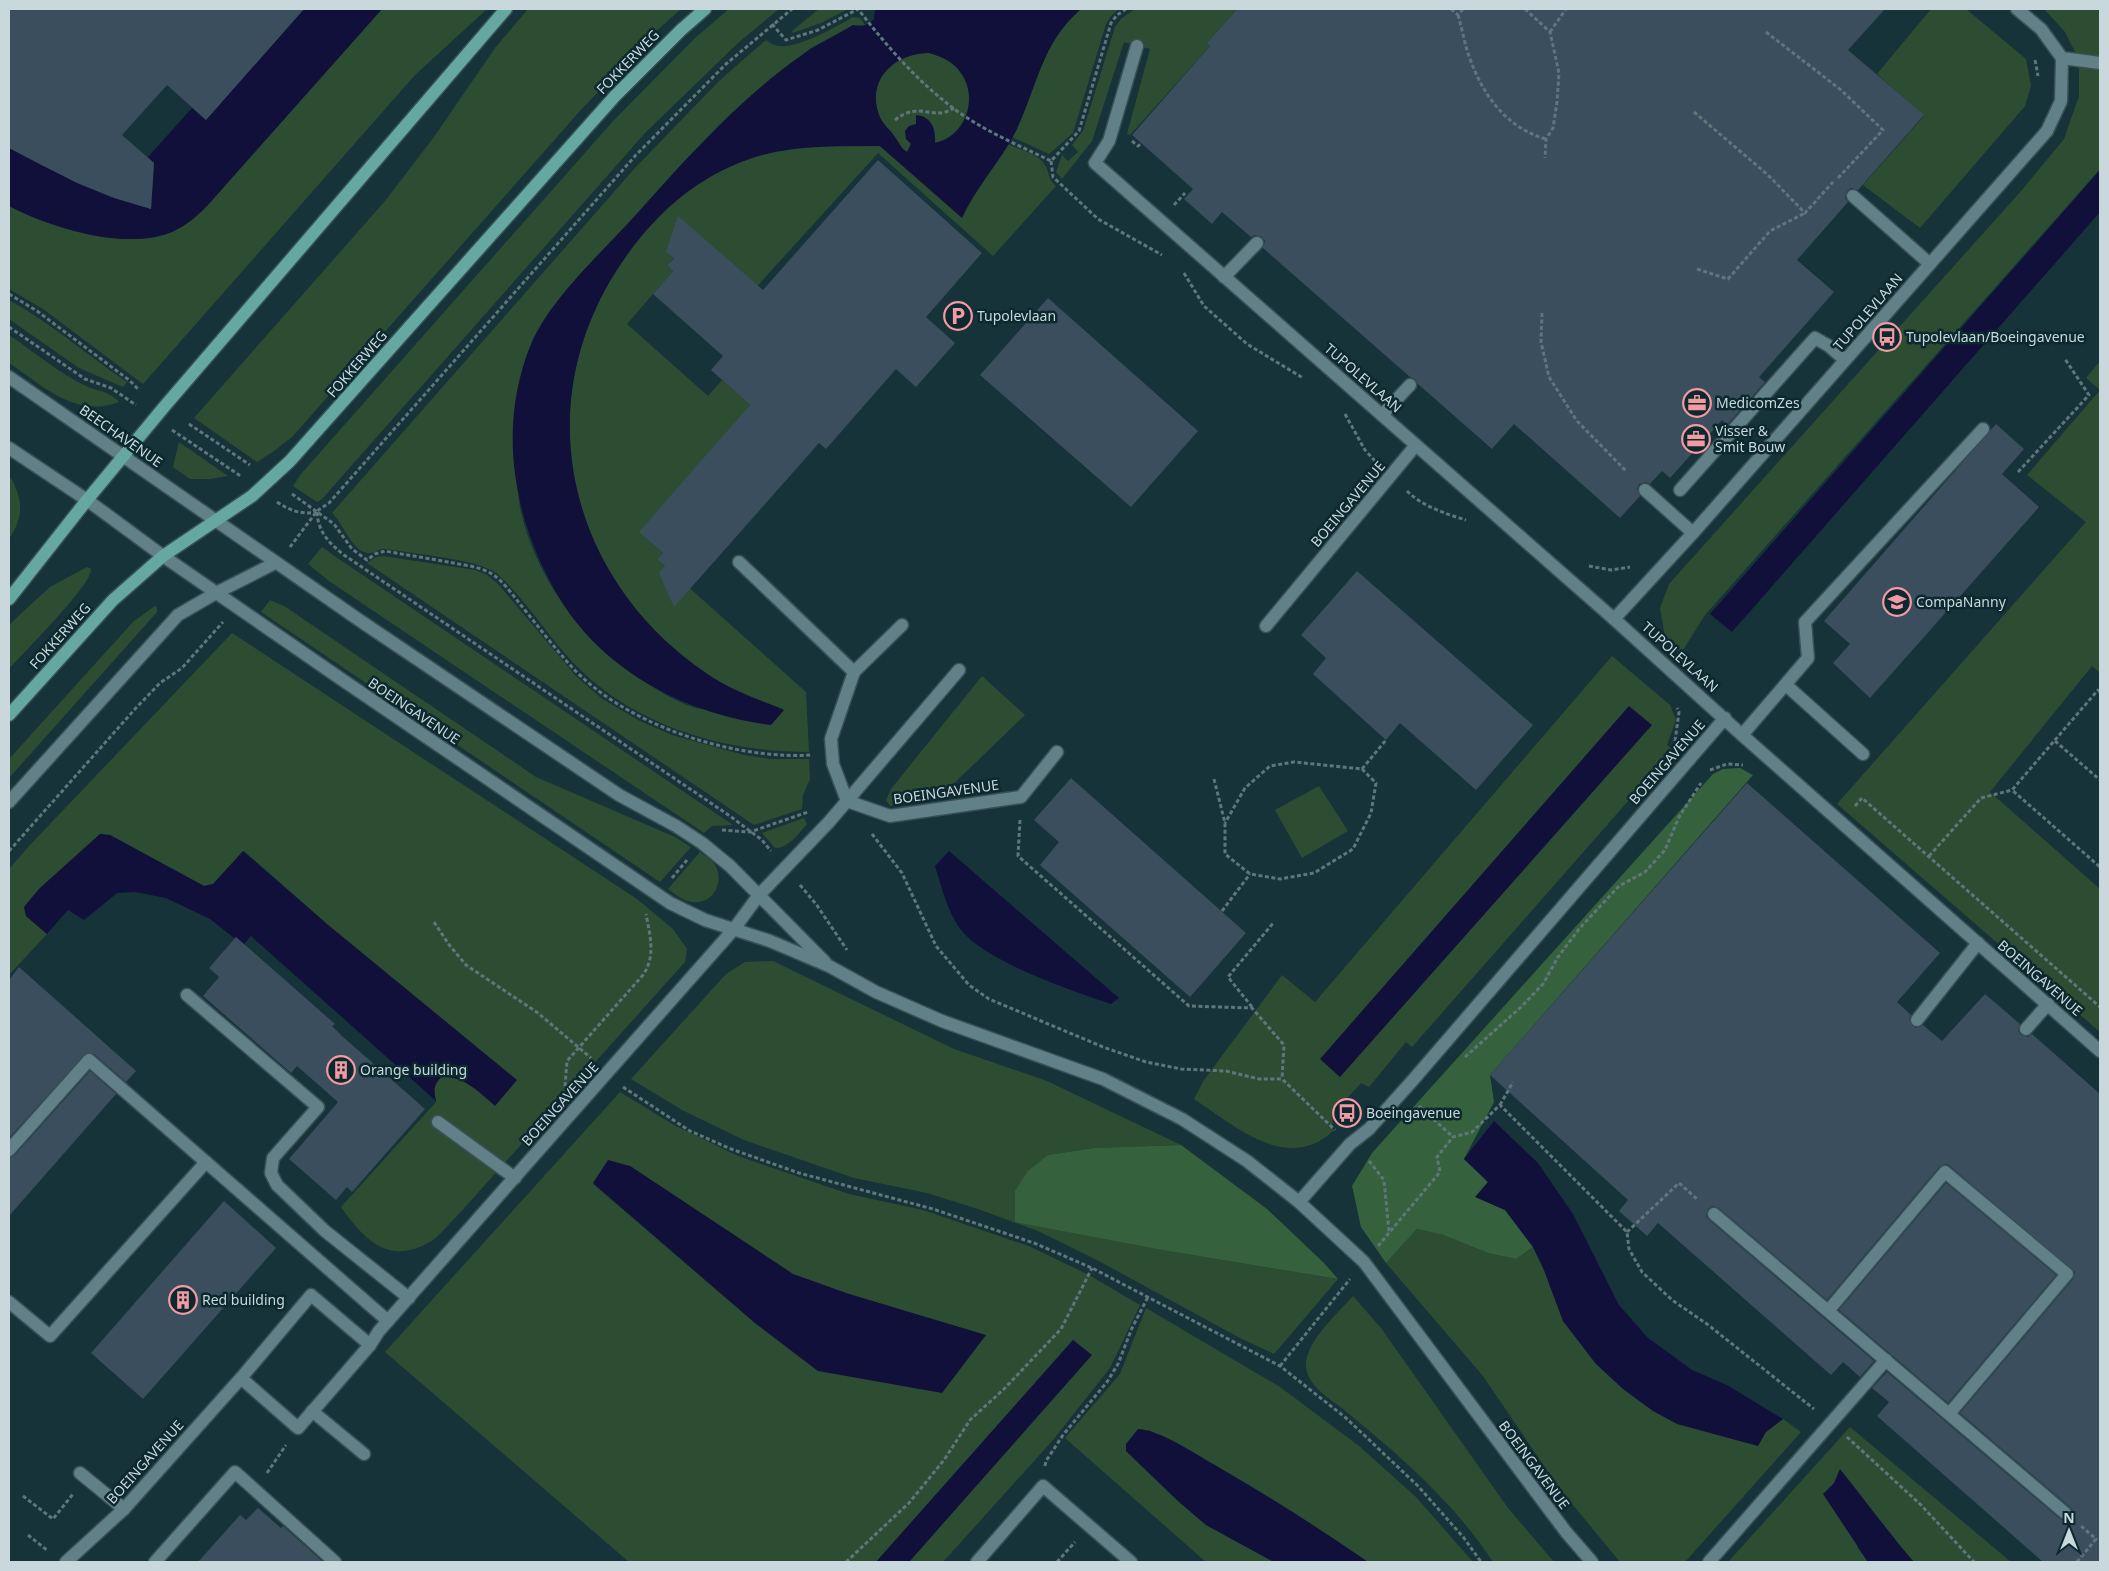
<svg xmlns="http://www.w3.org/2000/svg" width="2109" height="1571" font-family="'Noto Sans',sans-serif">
<rect width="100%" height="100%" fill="#163339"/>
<!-- green -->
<g fill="#2d4d32" fill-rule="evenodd">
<path d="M382,9h105l-72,66 -272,309 -100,-75 -34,-20v-83c42,22 119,46 165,25 13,-6 23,-15 33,-25z"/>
<path d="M528,9h153l-28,25 -74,78 -287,325 -18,14 -17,11 -63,-44 191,-217 49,-64 61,-89z"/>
<path d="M729,9h50l-40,33 -94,91 -323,366 -5,3 -24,-16 8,-12 313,-354 81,-82z"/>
<path d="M819,9h29l-27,14 -28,10 -1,-2z"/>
<path d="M1081,9h38l-8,7 -5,8 -33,109 -24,21 -37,-17c26,-46 26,-91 69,-128z"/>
<path d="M1135,9h102l-30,34 3,3 -80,89 -3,-1 23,-85 -26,-7 -32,99 -30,38 -6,-7 6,-17 6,6 10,-9 -6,-7 11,-14 32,-104 6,-8z"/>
<path d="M1931,9h35l60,50 5,27 -6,20 -105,122 -57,-43 61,-69 -47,-42z"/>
<path d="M2044,9h56v160l-395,446 -25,40 -15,-18 -5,-29 9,-24 353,-394 42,-51 15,-43v-36l-14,-28z"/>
<path d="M853,17l7,1 5,7h-12l-42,23 -44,35 -37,33 -43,42 -127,140c-19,30 -36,62 -43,97 -5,22 -3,44 -1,67 2,16 1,34 5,50 13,58 53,117 99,153 18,13 55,38 76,43 8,2 18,0 26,1 21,0 41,0 61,0 -26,-10 -54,-20 -77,-36 -131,-89 -177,-253 -96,-392 31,-52 74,-97 131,-119 44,-18 92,-15 139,-16l82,71 7,-15 38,-58c11,5 32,10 38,21 5,8 2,13 11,21l-63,70 -115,-103 -127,140 -61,-53 -23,25 6,6 -46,53 81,72 14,-16 28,25 -7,24 -97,109 17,15 -6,6 149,133 3,60c-92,0 -188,-30 -248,-103 -15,-18 -52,-70 -70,-79 -25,-12 -76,-16 -105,-21 -6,-1 -9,3 -15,4 -18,2 -28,-30 -39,-40l303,-345 85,-88 46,-40c4,3 8,6 14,6 19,2 56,-19 73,-29z"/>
<path d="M929,53c12,4 24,8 32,20 18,25 4,64 -27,70l1,-3 -6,-20 -9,-5 -4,9 -6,2 -5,5 4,11 2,2 -4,8c-7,-5 -7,-9 -12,-15 -5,-8 -13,-12 -16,-22 -13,-35 16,-62 50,-62z"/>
<path d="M9,300c42,23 78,55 118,82l-4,5 -44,-19 -70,-49z"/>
<path d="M9,335c24,16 52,40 79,52 11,4 23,5 31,15 -43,17 -77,-17 -110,-39z"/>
<path d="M2100,361v312l-8,-7 -102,126 110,97v143l-263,-228 249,-282 -59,-47 73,-85 -14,-12z"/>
<path d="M179,442l49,34 -18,3h-20l-17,-12z"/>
<path d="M9,476c5,5 6,11 9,18 5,17 1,30 -9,45z"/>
<path d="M322,547l14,10 397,268 -21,1 -8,7 -375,-252 -21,-17z"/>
<path d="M383,556l92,14 12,5 11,9 78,92 25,22 37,22 34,15 72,20 26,4h39l1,20 -7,16 -1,14 -48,16 -387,-262 9,-6z"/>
<path d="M87,567l4,2c2,15 -69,85 -82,100v-43l4,-5 37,-34z"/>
<path d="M270,600l14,6 252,171 139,60 16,10 -31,35 -399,-270z"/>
<path d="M155,606l2,2v4l-148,166v-19l124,-137z"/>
<path d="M232,633l405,266 36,30 14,20 -2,13 -228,254c-9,9 -19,22 -29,27 -41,22 -64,-4 -87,-36l95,-105 -3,-13 8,-12c22,-2 39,15 54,28l-168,-181 -83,-73 -31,33 -9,2 -94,-51 -10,-1 -61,55 -15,18 2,9 21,18 -38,41v-106l21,-24z"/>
<path d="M1612,656l58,49 6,15 -9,25 6,5 -261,297 -6,-5 -37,45 -8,-4 -29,32 1,16c-46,43 -99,-6 -139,-32l10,-19 78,-105 33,27z"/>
<path d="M982,676l43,39 -83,80 -52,11 -4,-6 5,-11z"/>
<path d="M1319,786l29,45 -46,27 -27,-48z"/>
<path d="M804,818l3,6c-9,10 -18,24 -32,24l-13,-15z"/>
<path d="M700,852c5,4 12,7 15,13 10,17 -2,40 -23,37 -9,-1 -17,-8 -24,-13z"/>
<path d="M773,961l181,88 93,32 134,64 -87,3 -46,7 126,97 164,27 -64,75 -36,-17 -141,-77 -59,-29 -60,-22 -51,-16 -73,-15 -110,-38 -62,-30 -51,-31 95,-105 19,-12z"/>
<path d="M620,1092l54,33 64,31 111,38 74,16 108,37 58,28 51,30 -30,63 -57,72 -110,122h-34l182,-207 -18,-15 -197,222h-247l-244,-210zM630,1166l163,108 53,19 -28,78 -63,-48 -162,-139z"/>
<path d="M1417,1229l26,6 45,18 28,6 17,-12 11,23 19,51 33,43 170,68 17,-13 18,13 -116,130h-65l-61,-74 -76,-112 -97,-113z"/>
<path d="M1353,1296l28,32 127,180 46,54h-61c-39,-60 -95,-108 -150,-153 -14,-11 -35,-23 -37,-42 -2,-24 32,-54 47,-71z"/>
<path d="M1146,1308l134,79 79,59 57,51 57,65h-105l-109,-71 -63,-37 -47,-24 -23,21 52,50 28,24 68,37h-68l-141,-124 55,-64z"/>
<path d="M1850,1427l161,135h-97l-18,-20 -39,5 11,15h-140z"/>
</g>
<!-- forest -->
<g fill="#35623c">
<path d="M1740,768l13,7 -263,300 4,27 -30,57 24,23 -12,15 29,13 28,37 -17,12 -28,-6 -45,-18 -26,-6 -31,34 -25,-36 -9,-41 20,-33 341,-379 10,-5z"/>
<path d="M1181,1145l86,64 57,54 14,16 -164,-27 -159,-30v-31l13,-20 20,-16 46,-7z"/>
</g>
<!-- water -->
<g fill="#10103a" fill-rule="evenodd">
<path d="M304,9h78l-175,197c-10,10 -20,19 -33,25 -46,21 -123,-3 -165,-25v-58c46,26 92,46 142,61l3,-46 -6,-6 44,-49 14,12z"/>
<path d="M875,9h206c-40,34 -44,79 -66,124 -15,29 -39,54 -53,85l-82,-72c-46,0 -95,-2 -139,16 -57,22 -100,67 -131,119 -81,139 -35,303 96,392 23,17 51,26 78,37l-13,15c-86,-11 -170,-55 -214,-131 -44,-76 -60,-167 -26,-250 20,-46 71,-92 105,-129 51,-57 103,-116 166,-160 16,-12 34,-19 51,-30 9,3 15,0 21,-6zM929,53c12,3 24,8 32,20 18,25 5,64 -26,70 1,-14 -3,-26 -19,-28v9l-7,2 -4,5 1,8 5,5 -4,8c-7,-5 -8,-9 -12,-15 -5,-8 -13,-13 -16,-22 -13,-36 16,-62 50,-62z"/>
<path d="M2100,170v42l-368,420 -22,-18z"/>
<path d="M1629,706l23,19 -312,352 -20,-18z"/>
<path d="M100,834l10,1 94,51 9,-2 30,-33 84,73 190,156 -22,26c-15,-13 -32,-31 -54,-29 -8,8 -7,14 -5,24l-185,-165 -8,9 -33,-26 -44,-21 -31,-6 -18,1 -33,27 -16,-10 -21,24 -21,-18 -2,-9 15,-18z"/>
<path d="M949,851l170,147 -8,6c-41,-14 -124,-42 -150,-74 -14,-19 -19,-42 -26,-64z"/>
<path d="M1494,1121l44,42 35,51 46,91 28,32 45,33 35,15 56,34 -17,13 -8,14 -81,-22 -24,-13 -30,-22 -27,-25 -33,-43 -19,-51 -11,-23 -28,-37 -30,-13 13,-15 -24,-23z"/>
<path d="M608,1160l22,6 163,108 53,19 140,42 -44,58 -124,-22 -63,-48 -162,-140z"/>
<path d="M1073,1340l19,15 -183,207h-33z"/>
<path d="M1138,1429c24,2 54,23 75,35 53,31 105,63 155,98h-94l-68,-37 -28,-24 -52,-50v-7z"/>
<path d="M1840,1469c25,31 48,63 74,93h-46l-45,-68 11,-11z"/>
</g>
<!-- building -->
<g fill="#3b4e5e">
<path d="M9,9h295l-98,111 -39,-35 -45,50 32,28 -3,46 -37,-11 -37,-15 -68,-35z"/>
<path d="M1237,9h648l-37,41 76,65 -66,75 -7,-2 -4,3 -2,7 3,4 -51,58 37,32 -75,85 6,5 -38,43 -5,-5 -52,58 -8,-7 -12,13 -4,-2 -7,2 -2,5 3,7 -20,22 -106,-94 -22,25 -74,-65 -3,-5 -5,-2 -147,-129 2,-7 -3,-4 -7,-2 -4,2 -29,-25 -10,12 -28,-25 9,-10 -61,-54 78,-89 -3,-3z"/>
<path d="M878,160l104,93 -56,64 29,26 -39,44 -20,-18 -70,80 -7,-6 -145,164 -15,-34 6,-7 -8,-7 6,-6 -24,-21 111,-127 -39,-35 12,-14 -70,-62 20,-23 -6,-6 7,-7 -8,-6 12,-36 85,74z"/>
<path d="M1048,298l150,133 -67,76 -151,-132z"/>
<path d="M1996,424l28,25 -22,25 37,33 -169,191 -37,-35 17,-19 -26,-23z"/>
<path d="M1357,571l176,154 -57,65 -76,-67 -14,17 -73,-66 13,-16 -25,-23z"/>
<path d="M1071,778l175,155 -56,64 -150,-132 19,-23 -25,-22z"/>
<path d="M1747,783l193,170 -43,49 14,13 -2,4 3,7 4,2 7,-3 19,16 43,-47 35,30 -2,7 3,4 7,2 4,-3 68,60v468h-57l-166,-146 12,-14 -17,-14 15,-16 173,147 7,2 4,-3 2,-7 -3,-4 -110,-94 113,-134 2,-7 -125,-106 -4,-2 -7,3 -112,133 -108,-92 -7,-2 -4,3 -2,7 3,4 165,141 -14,16 -17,-15 -12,13 -173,-152 -11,13 -28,-25 9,-11 -138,-125z"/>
<path d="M236,937l99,87 -3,2 10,10 83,73 -73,83 -5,-5 -11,13 -47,-41 49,-57 -41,-36 -6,7 -88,-77 16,-19 -10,-9z"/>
<path d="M19,967l117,104 -10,11 -32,-28 -8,-1 -77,85v-158z"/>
<path d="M90,1071l26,23 -107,122v-58l6,-3z"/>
<path d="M1946,1183l110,92 -108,128 -109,-93z"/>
<path d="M224,1201l52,47 -133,151 -52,-46z"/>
<path d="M258,1508l23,20 2,-2 40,36h-125l42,-47 6,5z"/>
</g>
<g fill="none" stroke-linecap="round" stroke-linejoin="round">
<defs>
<g id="minor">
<path d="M1137,46l-28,95 -14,22 519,456 128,116 358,316"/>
<path d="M2062,58l38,5"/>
<path d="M1853,196l77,68"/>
<path d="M1224,277l33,-34"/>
<path d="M9,377l353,245 257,173 57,31 26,17 28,23 95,96"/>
<path d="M1382,415l28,-30"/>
<path d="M9,448l78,52 76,56 181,125 326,222 35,17 65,21 59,25 47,26 66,29 161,58 79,40 65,42 52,41 65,60 202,270 26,30"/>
<path d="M1645,490l48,43"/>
<path d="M1680,490l135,-152 14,8 16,14"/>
<path d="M739,562l115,110"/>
<path d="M1614,619l79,-86 354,-402 14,-30 1,-43 -21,-29 -24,-20"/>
<path d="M1266,626l150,-181"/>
<path d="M1786,685l77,69"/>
<path d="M1742,735l66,-77 -3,-36 178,-193"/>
<path d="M847,801l43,15 131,-19 36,-45"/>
<path d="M847,801l-14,-37 -2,-25 23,-67 48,-47"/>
<path d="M9,802l169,-187 38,-22 59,-30"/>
<path d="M187,995l131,112 -45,51 -2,15 6,12 48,46 84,67"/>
<path d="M1917,1020l61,-77"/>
<path d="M2026,1029l22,-25"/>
<path d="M438,1122l77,56"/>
<path d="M9,1150l80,-90 299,261"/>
<path d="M1299,1202l51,-58 19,-15 44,-49 312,-362"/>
<path d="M1714,1214l351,299"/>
<path d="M9,1302l41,34 156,-174"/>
<path d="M1828,1311l117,-139 122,102 -118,140"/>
<path d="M241,1378l70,-83 59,50"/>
<path d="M312,1411l52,43"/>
<path d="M80,1473l44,36"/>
<path d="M66,1562l58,-53 117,-131 57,50 72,-83 9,-14 355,-402 25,-34 70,-73 130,-152"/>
<path d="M155,1562l80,-90 100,90"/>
<path d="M977,1562l66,-76 88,76"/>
<path d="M1709,1562l177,-202"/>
</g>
<g id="major">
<path d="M9,599l78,-99 77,-93 342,-398"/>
<path d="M9,715l104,-115 50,-44 89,-60 38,-35 325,-365 66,-66 24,-21"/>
</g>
</defs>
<!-- minor casing -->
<use href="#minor" stroke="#385055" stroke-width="15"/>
<!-- major casing -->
<use href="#major" stroke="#385055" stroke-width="15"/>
<!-- path -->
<g stroke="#5f767c" stroke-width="3" stroke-dasharray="4 2.5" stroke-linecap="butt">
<path d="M1451,9l7,6 5,-6"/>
<path d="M1525,9l25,23 9,41 -2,29 -4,26 -7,11 -1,19"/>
<path d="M1458,15c4,13 6,27 11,41 13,38 37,72 77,83"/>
<path d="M772,24l14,16 32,-10 40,-21c28,36 58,71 95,99 29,22 65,37 98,53l28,-30 32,-108 6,-8 9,-6"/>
<path d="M1550,32l16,-23"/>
<path d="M1766,32l75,58 42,40 -45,48"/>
<path d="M2035,60l3,16"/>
<path d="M1694,112l74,63 37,38 28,-31"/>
<path d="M895,120c25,-20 38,2 59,-12"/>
<path d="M1132,141l6,5 4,-3"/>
<path d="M1051,161l2,16 45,42 64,36"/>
<path d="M1174,205l11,-12"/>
<path d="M1697,269l31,10 42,-48 35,-18"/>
<path d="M1184,273l20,33 43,38 56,34"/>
<path d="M9,294l28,17 92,69 9,9"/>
<path d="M1542,313l-1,29 8,35 28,44 49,50"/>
<path d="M9,327l76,52 26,9 25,17"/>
<path d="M1345,414l20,36 10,11"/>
<path d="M189,424l61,41"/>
<path d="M172,430l70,47"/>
<path d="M2018,472l71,-77 -24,-36"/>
<path d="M1407,491c15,15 39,23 59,29"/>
<path d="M292,494l42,30 18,25 15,11 8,-6 10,-3c21,4 42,7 63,11 14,3 31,4 44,12 11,7 20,20 28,30 17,21 33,42 50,61 54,60 163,95 242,90"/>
<path d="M277,502c12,8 24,13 39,10"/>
<path d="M317,512c1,20 12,31 27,43l386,261 32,24 9,11"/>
<path d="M290,547l27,-36 12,-8 307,-348 90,-91 66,-55"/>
<path d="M1589,566l22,4 19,-3"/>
<path d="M2100,692l-2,-2 -86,100 88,77"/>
<path d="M1675,741l4,-29 -2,-4"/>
<path d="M2055,741l45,39"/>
<path d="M1362,769l24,-29"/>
<path d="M1710,770l17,-6 16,1"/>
<path d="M1214,779l11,44v31l25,20 30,5 34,-6 39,-24 18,-36 5,-30 -14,-14 -68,-7 -24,4 -25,22 -20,35"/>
<path d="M1855,806l7,-8 238,209"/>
<path d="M1020,820l-2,36 171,150 63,2 32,37 -2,34"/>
<path d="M722,830l28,2 58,-20"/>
<path d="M872,834l30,39 34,73 33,39 20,14 114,48 43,15 35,7 45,2 33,8h23l53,51"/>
<path d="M9,851l126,-142 25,-26 22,-15 41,-46"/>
<path d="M1929,856l52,-58 31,-8"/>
<path d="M672,878l15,-18"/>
<path d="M800,885l16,19 31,46"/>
<path d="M1222,911l28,-37"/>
<path d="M434,922l16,24 16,19 72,48 53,45"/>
<path d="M1252,1007l-24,-30 46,-55"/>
<path d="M1465,1057l56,-50 22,-23 15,-27 21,-28 40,-43 26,-14 20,-22 14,-33 22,-34"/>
<path d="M565,1086l2,-25 76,-86c13,-19 7,-39 3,-61"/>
<path d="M623,1087l67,44 41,18 68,24 134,36 101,34 58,25 188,98 66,52 72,68 46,52 17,24"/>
<path d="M1500,1105l13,-23"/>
<path d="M1419,1106l34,31"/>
<path d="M1369,1161l15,19 5,52"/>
<path d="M1627,1232l52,-49 19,17"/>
<path d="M1378,1246l62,-74 -3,-15 16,-20 19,-5 28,-27 127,127 2,17 13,23 30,28 35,24 107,85"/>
<path d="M1280,1366l70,-87"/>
<path d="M1847,1437l74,68 53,57"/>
<path d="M1045,1466l1,-5 17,-26 44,-53 11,-18 14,-36 16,-31"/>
<path d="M267,1473l19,-28"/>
<path d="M23,1496l30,23 20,-25"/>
<path d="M28,1535l20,16"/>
<path d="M846,1562l63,-59 35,-43 26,-40 34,-31 57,-60 31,-61"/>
<path d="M1057,1562l18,-20"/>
<path d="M2077,1562l19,-23 -15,-13"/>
</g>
<!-- minor -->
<use href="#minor" stroke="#618087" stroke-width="12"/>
<!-- major -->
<use href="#major" stroke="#65a8a1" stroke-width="12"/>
</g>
<!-- icons -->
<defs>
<symbol id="parking-ring" viewBox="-11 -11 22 22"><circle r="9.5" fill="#0b292f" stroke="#f49aa2" stroke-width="1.5"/><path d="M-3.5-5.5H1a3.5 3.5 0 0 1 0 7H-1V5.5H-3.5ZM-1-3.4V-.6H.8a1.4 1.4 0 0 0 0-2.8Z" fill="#f49aa2"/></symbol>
<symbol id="bus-ring" viewBox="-11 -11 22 22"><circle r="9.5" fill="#0b292f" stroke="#f49aa2" stroke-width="1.5"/><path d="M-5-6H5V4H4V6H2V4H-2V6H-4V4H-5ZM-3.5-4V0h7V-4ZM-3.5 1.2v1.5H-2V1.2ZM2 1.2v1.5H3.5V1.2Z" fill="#f49aa2"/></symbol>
<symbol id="office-ring" viewBox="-11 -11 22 22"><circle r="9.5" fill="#0b292f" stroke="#f49aa2" stroke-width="1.5"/><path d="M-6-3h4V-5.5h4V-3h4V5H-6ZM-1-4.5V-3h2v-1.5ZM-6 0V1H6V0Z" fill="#f49aa2"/></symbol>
<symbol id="school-ring" viewBox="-11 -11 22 22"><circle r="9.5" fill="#0b292f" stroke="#f49aa2" stroke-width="1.5"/><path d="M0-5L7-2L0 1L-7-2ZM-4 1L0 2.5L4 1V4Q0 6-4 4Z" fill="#f49aa2"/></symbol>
<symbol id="building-ring" viewBox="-11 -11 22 22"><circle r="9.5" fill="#0b292f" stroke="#f49aa2" stroke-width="1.5"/><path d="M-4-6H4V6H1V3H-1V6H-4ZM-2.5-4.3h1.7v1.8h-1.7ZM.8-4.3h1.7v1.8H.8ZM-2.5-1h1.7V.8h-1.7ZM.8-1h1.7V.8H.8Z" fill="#f49aa2"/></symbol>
</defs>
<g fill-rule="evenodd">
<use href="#parking-ring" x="942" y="300" width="32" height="32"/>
<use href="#bus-ring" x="1871" y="321" width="32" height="32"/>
<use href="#office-ring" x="1681" y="387" width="32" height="32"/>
<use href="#office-ring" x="1680" y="423" width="32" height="32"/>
<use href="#school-ring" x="1881" y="586" width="32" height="32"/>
<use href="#building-ring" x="325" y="1054" width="32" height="32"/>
<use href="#bus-ring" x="1331" y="1097" width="32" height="32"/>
<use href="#building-ring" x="167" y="1284" width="32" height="32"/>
</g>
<g text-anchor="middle" stroke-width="5" stroke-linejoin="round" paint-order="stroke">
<!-- street labels -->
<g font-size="14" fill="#c8d8dc" stroke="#0b292f">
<text transform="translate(628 62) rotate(-46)" y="5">FOKKERWEG</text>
<text transform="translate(1868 312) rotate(-49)" y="5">TUPOLEVLAAN</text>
<text transform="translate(357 364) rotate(-49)" y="5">FOKKERWEG</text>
<text transform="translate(1363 378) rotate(41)" y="5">TUPOLEVLAAN</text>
<text transform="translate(121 436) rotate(35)" y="5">BEECHAVENUE</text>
<text transform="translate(1348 504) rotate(-50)" y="5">BOEINGAVENUE</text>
<text transform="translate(60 636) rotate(-48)" y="5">FOKKERWEG</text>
<text transform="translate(1680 657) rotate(42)" y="5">TUPOLEVLAAN</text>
<text transform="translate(414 711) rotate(34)" y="5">BOEINGAVENUE</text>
<text transform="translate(1667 762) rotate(-49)" y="5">BOEINGAVENUE</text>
<text transform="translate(946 792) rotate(-8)" y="5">BOEINGAVENUE</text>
<text transform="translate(2040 978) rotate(41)" y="5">BOEINGAVENUE</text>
<text transform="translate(560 1104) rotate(-48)" y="5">BOEINGAVENUE</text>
<text transform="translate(145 1462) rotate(-48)" y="5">BOEINGAVENUE</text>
<text transform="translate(1534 1465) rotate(53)" y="5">BOEINGAVENUE</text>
</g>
<!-- poi labels -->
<g font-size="14" fill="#c8d8dc" stroke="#0b292f" text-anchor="start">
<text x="977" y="321">Tupolevlaan</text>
<text x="1906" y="342">Tupolevlaan/Boeingavenue</text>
<text x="1716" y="408">MedicomZes</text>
<text x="1715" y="436">Visser &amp;<tspan x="1715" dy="16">Smit Bouw</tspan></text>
<text x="1916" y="607">CompaNanny</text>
<text x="360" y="1075">Orange building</text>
<text x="1366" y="1118">Boeingavenue</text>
<text x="202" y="1305">Red building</text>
</g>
</g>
<!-- border -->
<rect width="2109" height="1571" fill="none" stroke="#c8d8dc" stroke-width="20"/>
<!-- north arrow -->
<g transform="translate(2069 1531)" stroke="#0b292f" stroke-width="4" paint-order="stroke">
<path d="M0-4L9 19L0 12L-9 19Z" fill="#c8d8dc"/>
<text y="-8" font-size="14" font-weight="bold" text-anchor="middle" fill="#c8d8dc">N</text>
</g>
</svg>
